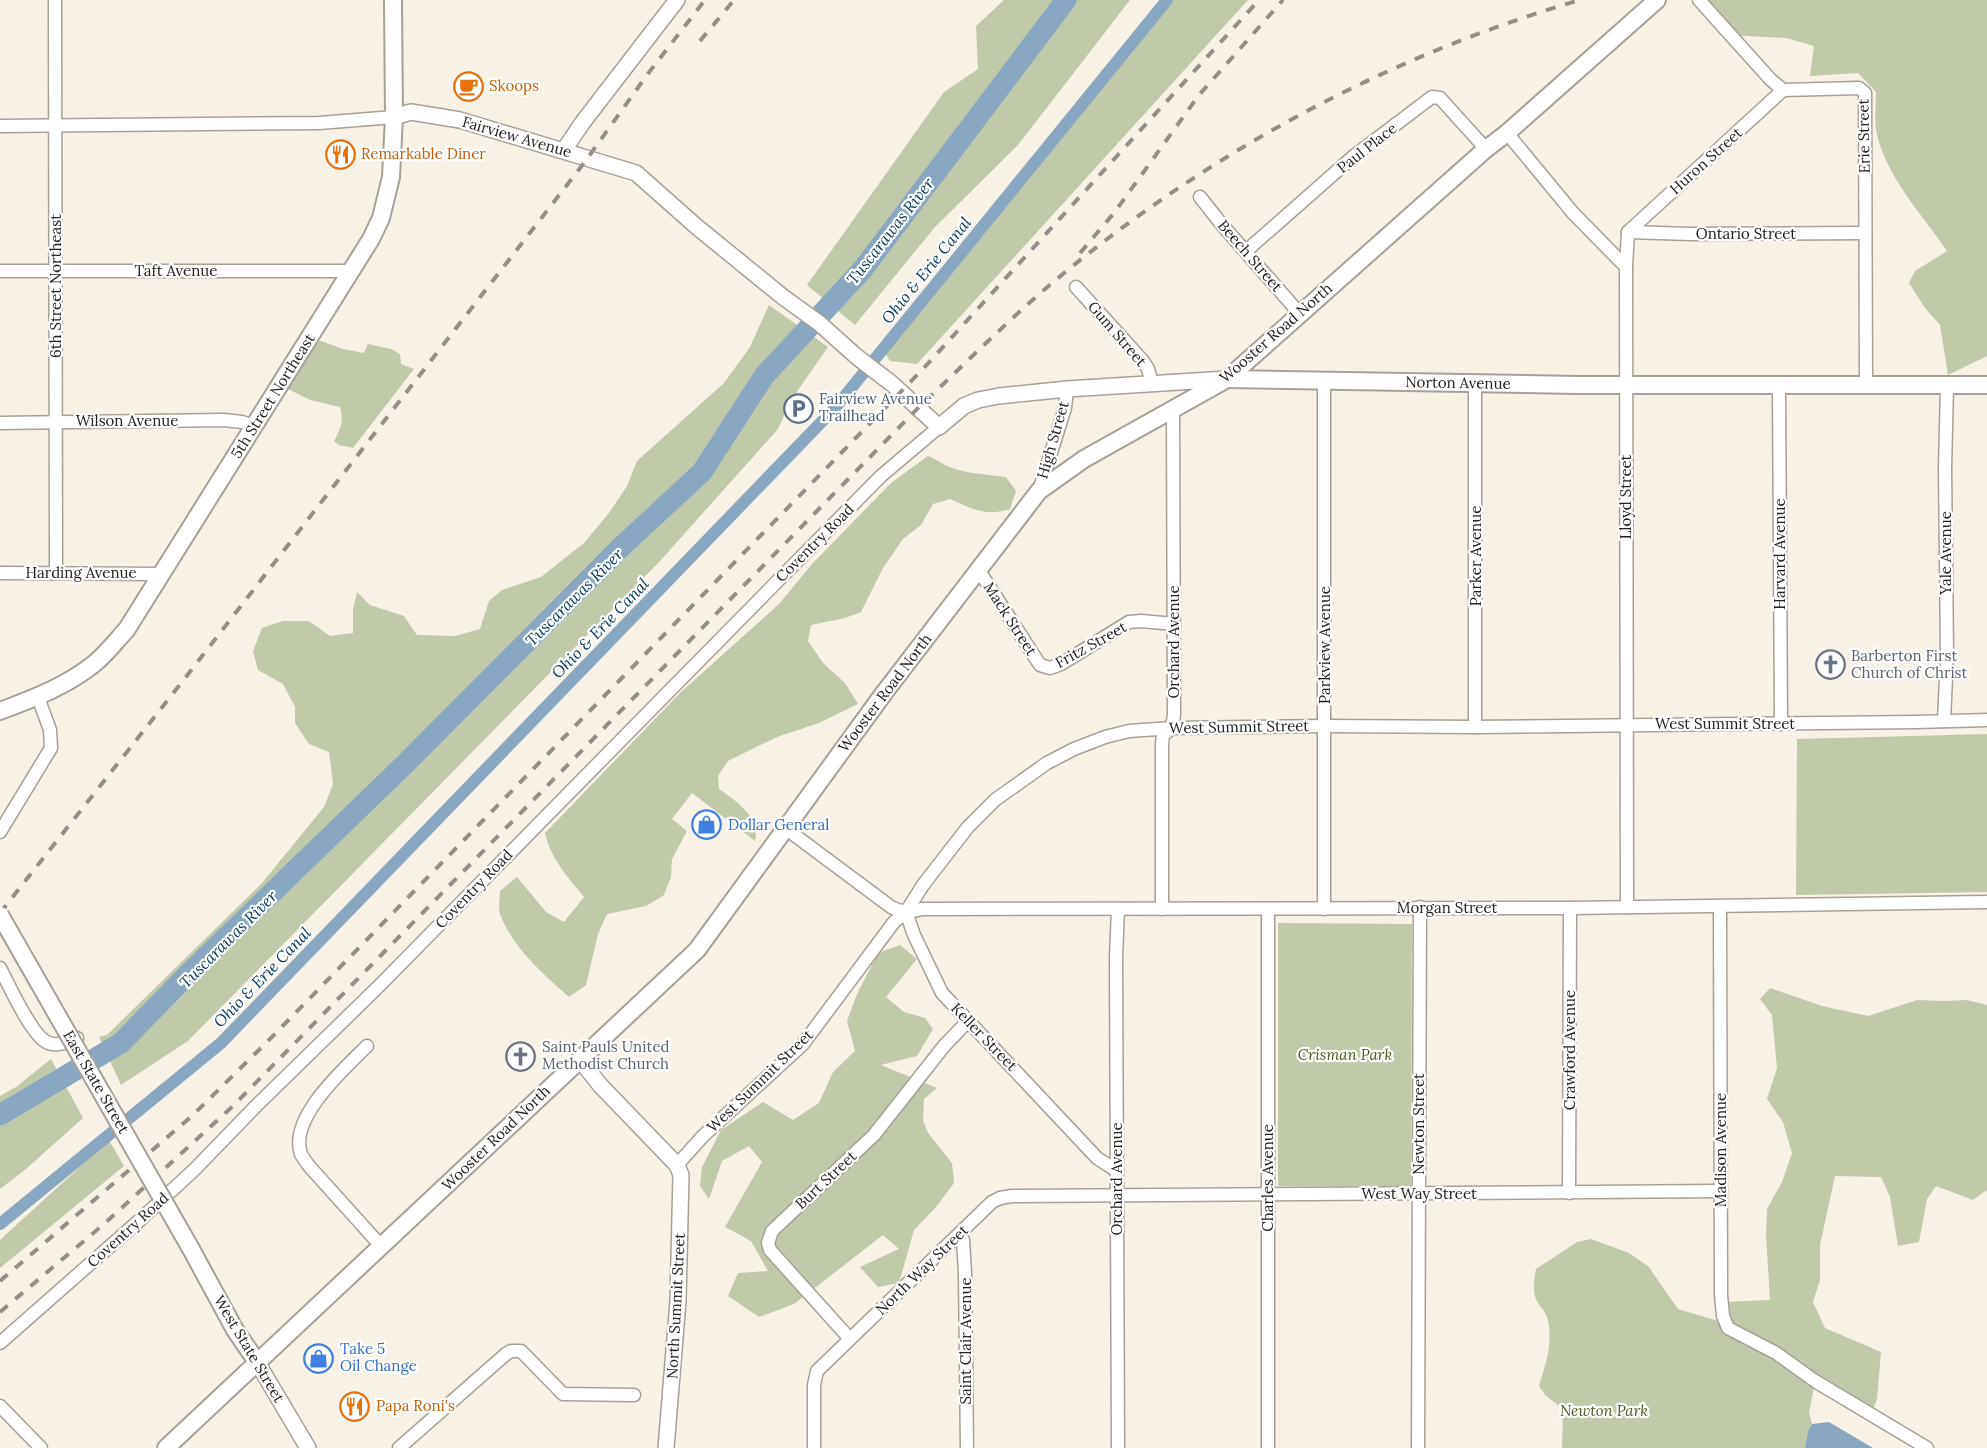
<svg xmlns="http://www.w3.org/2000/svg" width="1987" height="1448" font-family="Lora,serif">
<rect width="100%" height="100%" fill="#f8f1e6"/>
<!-- green -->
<g fill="#c0c9aa">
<path d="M1004,0h126l-112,145 -83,82 -80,98 -48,-40 137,-193 34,-23 -2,-43z"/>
<path d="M1167,0h81l-331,364 -27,-3 -8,-12z"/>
<path d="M1706,0h281v356l-39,19 -8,-50 -15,-17 -16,-25 6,-12 32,-20c-25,-37 -59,-72 -70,-116 -3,-13 -1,-29 -1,-43l-18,-19 -48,3 4,-30 -28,-8 -56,-3z"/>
<path d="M769,305l59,42 -37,53 -13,29 -118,132 -472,480 -67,44 -22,-48 8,-2 155,-152 62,-76 9,-23 -4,-32 -20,-8 -14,-21v-16l-12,-23 -25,-14 -5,-19 9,-23 21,-7h26l21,15 23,-3v-23l4,-18 13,13 34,11 13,19 38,1 25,-7 9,-28 13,-11 39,-13 43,-34 25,-30 18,-27 10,-25 87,-78 26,-36z"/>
<path d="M321,341l22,8 21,4 4,-9 23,5 9,5 1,10 13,5 -61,79 -14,-3 -5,-4c7,-12 10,-21 6,-34l-30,-7 -22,-11 3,-10 22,-36z"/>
<path d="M928,456c6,2 11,6 17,9 18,9 41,9 61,12l10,14 -6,18c-25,8 -37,0 -60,-10l-17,5 -12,21 -18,14 -20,29 -22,44 -16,6 -34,7 -3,16 15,22 22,20 13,21 -39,19 -42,14 -49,24 -10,15 1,13c17,12 42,28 36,52l-63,-48 -20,26 15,12 -15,28 -1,18 -7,18 -18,11 -39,8 -9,20 -12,51 -17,12c-27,-24 -56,-49 -69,-83 -2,-6 0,-16 0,-23l17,-14 29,35 18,10 20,-25c-17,-21 -33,-38 -39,-64l136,-141 98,-88 33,-40 79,-81z"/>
<path d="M1987,734v158l-191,3 1,-156z"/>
<path d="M1278,923l134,1 -1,263 -133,-1z"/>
<path d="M900,945l17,14 -31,38 18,15 21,6 8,11 -16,27 -36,9 56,23 -13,11 -1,21 5,13 24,30 2,20 -18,24 -22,23 -15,53 -21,4 -18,-20 39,-18 -16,-14 -89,69 -35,13 -31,-21 10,-23 30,-2 -17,-30 -26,-14 37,-65 -13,-16 -27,15 -13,38 -9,-13 2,-19 19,-37 42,-28 30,18 26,-17 14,-31 22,-21 -8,-30 10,-27 21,-41z"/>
<path d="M1770,988l52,18 46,10 49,-16 27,1 23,-1 20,5v185l-14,10 -37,-14 -9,13 -8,43 -21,4 -8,-49 -9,-20 -46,-1 -15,69v35l-7,22 12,26 56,24 -4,47 -6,16 -56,-33 -6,31 3,11 -4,7 -3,17h-243l1,-39 -18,-14 -6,-9c7,-23 15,-45 8,-69 -2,-6 -7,-10 -10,-16 -5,-8 -3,-22 -1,-32l41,-27 14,-3 38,14 19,13 30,43 47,14 -3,-21 48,-2 -4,-65 1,-26 15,-27 10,-29 -9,-31 -16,-23 10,-31 -5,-53 -12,-16z"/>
<path d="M51,1059l32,59 -57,51 -26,20v-93l16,-9z"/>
<path d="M109,1140l15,26 -124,102v-28z"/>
</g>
<!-- water -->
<path fill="#8aa7c1" d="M1829,1422l44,26h-68l3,-17 4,-7z"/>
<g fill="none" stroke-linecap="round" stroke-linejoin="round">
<!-- canal -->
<path stroke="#8aa7c1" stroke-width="12" d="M0,1224l221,-181 614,-635 332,-408"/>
<!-- river -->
<path stroke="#8aa7c1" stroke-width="21" d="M0,1115l121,-72 65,-67 218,-211 217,-218 81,-75 62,-96 99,-107 203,-269"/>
<defs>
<g id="minor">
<path d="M55,0l1,572"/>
<path d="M1699,0l72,80 12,10 76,-2 6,5 1,292"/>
<path d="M0,126l319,-3 75,-6"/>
<path d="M1507,133l66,80 53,54 1,639"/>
<path d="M1200,197l23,29 77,88"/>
<path d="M1628,232l62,2 174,-1"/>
<path d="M1628,232l155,-142"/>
<path d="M1246,251l108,-95 78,-59 8,1 46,51"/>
<path d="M1626,267l2,-35"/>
<path d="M0,271h351"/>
<path d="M1076,287l67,74 5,8 4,15"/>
<path d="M1475,384v343"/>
<path d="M1779,385l2,339"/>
<path d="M0,423l224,-3 18,2 12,4"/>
<path d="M1039,491l26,-83 2,-19"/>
<path d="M978,569l62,96 10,3 11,-4 68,-42 12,-1 33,3"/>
<path d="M0,573l161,1"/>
<path d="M1944,721l3,-66 -2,-187 2,-82"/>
<path d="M785,828l106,79c11,6 19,5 31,2l648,-1 417,-6"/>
<path d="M0,832l51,-84 -1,-18 -12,-33"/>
<path d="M1720,906l1,389 2,21 5,12 48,25 39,28 112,67"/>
<path d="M1162,909v-165l1,-9 9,-7 2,-13 -1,-307"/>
<path d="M1324,909v-528"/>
<path d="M906,912l8,23 28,58 155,165 20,13"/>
<path d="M0,968c9,17 30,64 45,73 10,7 23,1 32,-3"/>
<path d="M367,1046c-22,22 -79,72 -66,108 2,4 5,8 8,12l72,80"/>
<path d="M677,1165l26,-29 100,-92 91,-122 12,-10 17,-27 45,-58 27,-27 52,-37 27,-14 31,-12 24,-6 43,-3 153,-2 150,1 441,-5 71,-2"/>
<path d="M1569,1193l1,-285"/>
<path d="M961,1235l2,5 2,33 2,175"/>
<path d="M850,1339l-80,-89 -2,-7 4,-12 102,-96 70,-89 24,-25"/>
<path d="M0,1343l141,-124 54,-50 61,-63 124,-121 501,-509 58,-49"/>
<path d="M0,1406l41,42"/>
<path d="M399,1448l107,-94 5,-3h10l42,43 71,1"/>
<path d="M814,1448v-63l3,-14 175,-169 8,-4 12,-2 709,-5"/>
<path d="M1118,1448l-2,-491 2,-48"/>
<path d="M1268,1448v-539"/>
<path d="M1418,1448l2,-541"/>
</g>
<g id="tertiary">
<path d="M394,117l17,-5 49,8 176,53 61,54 86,70 36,26 38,34 34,26 48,44 25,-21 14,-6 21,-4 68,-7 160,-10"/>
<path d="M564,150l19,-28 94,-122"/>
<path d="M580,1060l20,25 77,80 4,10 -3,126 -12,147"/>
<path d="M257,1362l51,86"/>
</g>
<g id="secondary">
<path d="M1227,379l351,6h409"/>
<path d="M0,711c34,-13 67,-25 95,-48 12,-10 22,-23 32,-34l244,-390 10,-21 10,-41 3,-60 -1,-117"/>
<path d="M191,1249l44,81 22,32"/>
<path d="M166,1448l531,-498 187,-257 155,-202 45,-32 143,-80 259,-230 21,-16 150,-133"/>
</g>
</defs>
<!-- minor casing -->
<use href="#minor" stroke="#a7a096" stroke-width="15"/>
<!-- tertiary casing -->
<use href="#tertiary" stroke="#a7a096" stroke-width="18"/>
<!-- secondary casing -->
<use href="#secondary" stroke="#a7a096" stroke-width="20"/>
<!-- minor -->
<use href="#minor" stroke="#fff" stroke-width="12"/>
<!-- tertiary -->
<use href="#tertiary" stroke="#fff" stroke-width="15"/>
<!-- secondary -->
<use href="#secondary" stroke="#fff" stroke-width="16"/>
<!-- rail -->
<g stroke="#938e87" stroke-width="4" stroke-dasharray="10 10" stroke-linecap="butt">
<path d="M700,41l34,-41"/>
<path d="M1080,253l34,-40 85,-118 84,-95"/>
<path d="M0,913l182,-231 402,-519 63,-88 58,-75"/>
<path d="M0,1281l192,-165 80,-79 650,-667 337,-370"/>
<path d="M0,1312l104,-88 130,-119 685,-698c49,-46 97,-95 150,-138 150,-122 325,-215 511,-269"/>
</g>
<defs>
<path id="secondary-bridge" d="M0,915l191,334"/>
</defs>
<!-- secondary-bridge casing -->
<use href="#secondary-bridge" stroke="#a7a096" stroke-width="20" stroke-linecap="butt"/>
<!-- secondary-bridge -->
<use href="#secondary-bridge" stroke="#fff" stroke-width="16"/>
</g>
<!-- icons -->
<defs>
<symbol id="cafe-ring" viewBox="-11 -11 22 22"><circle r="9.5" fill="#fff" stroke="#e8710a" stroke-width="1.5"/><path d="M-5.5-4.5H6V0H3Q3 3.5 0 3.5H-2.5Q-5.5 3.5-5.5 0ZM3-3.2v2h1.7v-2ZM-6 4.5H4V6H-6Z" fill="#e8710a"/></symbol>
<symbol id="restaurant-ring" viewBox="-11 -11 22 22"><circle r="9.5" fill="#fff" stroke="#e8710a" stroke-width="1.5"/><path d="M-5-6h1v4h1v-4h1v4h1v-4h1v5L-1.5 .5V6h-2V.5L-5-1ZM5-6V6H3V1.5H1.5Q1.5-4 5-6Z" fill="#e8710a"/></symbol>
<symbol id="parking-ring" viewBox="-11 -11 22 22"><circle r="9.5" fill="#fff" stroke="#5c6f8a" stroke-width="1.5"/><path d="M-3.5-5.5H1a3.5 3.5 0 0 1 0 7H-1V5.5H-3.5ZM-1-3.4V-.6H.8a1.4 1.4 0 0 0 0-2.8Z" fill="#5c6f8a"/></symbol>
<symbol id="church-ring" viewBox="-11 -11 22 22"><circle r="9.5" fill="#fff" stroke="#6b7280" stroke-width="1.5"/><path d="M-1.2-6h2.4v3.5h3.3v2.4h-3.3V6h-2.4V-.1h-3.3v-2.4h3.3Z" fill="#6b7280"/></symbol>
<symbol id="shop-ring" viewBox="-11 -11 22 22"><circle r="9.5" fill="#fff" stroke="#3f7fe0" stroke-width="1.5"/><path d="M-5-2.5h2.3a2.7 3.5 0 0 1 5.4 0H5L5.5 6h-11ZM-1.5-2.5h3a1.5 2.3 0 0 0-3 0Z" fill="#3f7fe0"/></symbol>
</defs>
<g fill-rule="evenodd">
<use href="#cafe-ring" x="452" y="70" width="33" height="33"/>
<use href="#restaurant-ring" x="324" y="138" width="33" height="33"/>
<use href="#parking-ring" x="782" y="392" width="33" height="33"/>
<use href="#church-ring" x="1814" y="648" width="33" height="33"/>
<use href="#shop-ring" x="690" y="808" width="33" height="33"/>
<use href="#church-ring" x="504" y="1040" width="33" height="33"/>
<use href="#shop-ring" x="302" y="1342" width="33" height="33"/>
<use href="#restaurant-ring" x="338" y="1390" width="33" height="33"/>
</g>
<g text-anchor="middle" stroke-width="4.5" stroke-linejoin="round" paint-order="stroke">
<!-- food labels -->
<g font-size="15" fill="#c56008" stroke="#fff" text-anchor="start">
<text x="489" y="91">Skoops</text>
<text x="361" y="159">Remarkable Diner</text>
<text x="376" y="1411">Papa Roni's</text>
</g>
<!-- street labels -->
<g font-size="15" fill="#23211d" stroke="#fff">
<text transform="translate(1864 136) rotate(-91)" y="5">Erie Street</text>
<text transform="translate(517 137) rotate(16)" y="5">Fairview Avenue</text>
<text transform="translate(1367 148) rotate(-38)" y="5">Paul Place</text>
<text transform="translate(1706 161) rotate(-42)" y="5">Huron Street</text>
<text x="1746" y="239">Ontario Street</text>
<text transform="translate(1250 256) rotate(49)" y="5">Beech Street</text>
<text x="176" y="276">Taft Avenue</text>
<text transform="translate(56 286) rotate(-90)" y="5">6th Street Northeast</text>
<text transform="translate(1276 333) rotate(-41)" y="5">Wooster Road North</text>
<text transform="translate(1117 334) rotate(49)" y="5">Gum Street</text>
<text transform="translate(1458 383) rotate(1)" y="5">Norton Avenue</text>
<text transform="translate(273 396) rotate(-58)" y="5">5th Street Northeast</text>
<text x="127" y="426">Wilson Avenue</text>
<text transform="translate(1053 440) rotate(-74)" y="5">High Street</text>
<text transform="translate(1626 497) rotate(-90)" y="5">Lloyd Street</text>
<text transform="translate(815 543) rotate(-45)" y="5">Coventry Road</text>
<text transform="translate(1946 553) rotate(-90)" y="5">Yale Avenue</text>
<text transform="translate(1780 554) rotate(-90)" y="5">Harvard Avenue</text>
<text transform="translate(1476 556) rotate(-90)" y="5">Parker Avenue</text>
<text x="81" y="578">Harding Avenue</text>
<text transform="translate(1010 619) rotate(57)" y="5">Mack Street</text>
<text transform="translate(1174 642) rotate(-90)" y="5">Orchard Avenue</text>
<text transform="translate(1091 645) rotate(-29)" y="5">Fritz Street</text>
<text transform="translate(1325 645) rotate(-90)" y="5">Parkview Avenue</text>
<text transform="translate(885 693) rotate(-53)" y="5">Wooster Road North</text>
<text x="1725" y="729">West Summit Street</text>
<text transform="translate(1239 727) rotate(-1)" y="5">West Summit Street</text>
<text transform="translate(474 889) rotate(-46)" y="5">Coventry Road</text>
<text x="1447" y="913">Morgan Street</text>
<text transform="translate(984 1037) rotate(46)" y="5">Keller Street</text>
<text transform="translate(1570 1050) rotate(-90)" y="5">Crawford Avenue</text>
<text transform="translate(760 1081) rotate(-44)" y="5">West Summit Street</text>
<text transform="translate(96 1082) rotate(60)" y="5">East State Street</text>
<text transform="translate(1419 1124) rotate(-90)" y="5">Newton Street</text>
<text transform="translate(496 1138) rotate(-44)" y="5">Wooster Road North</text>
<text transform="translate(1721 1150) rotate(-90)" y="5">Madison Avenue</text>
<text transform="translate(1268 1178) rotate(-90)" y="5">Charles Avenue</text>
<text transform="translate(1117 1179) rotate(-90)" y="5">Orchard Avenue</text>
<text transform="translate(826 1180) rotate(-43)" y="5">Burt Street</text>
<text x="1419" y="1199">West Way Street</text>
<text transform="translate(128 1230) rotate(-42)" y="5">Coventry Road</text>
<text transform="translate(922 1270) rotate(-44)" y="5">North Way Street</text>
<text transform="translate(676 1306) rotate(-87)" y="5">North Summit Street</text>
<text transform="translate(966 1341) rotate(-90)" y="5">Saint Clair Avenue</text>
<text transform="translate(249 1349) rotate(59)" y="5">West State Street</text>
</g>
<!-- service labels -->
<g font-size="15" fill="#4e5e75" stroke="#fff" text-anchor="start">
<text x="819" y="404">Fairview Avenue<tspan x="819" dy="17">Trailhead</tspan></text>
</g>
<!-- worship labels -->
<g font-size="15" fill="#5b616d" stroke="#fff" text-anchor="start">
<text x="1851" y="661">Barberton First<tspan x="1851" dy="17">Church of Christ</tspan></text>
<text x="542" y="1052">Saint Pauls United<tspan x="542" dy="17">Methodist Church</tspan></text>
</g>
<!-- shop labels -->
<g font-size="15" fill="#366cbe" stroke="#fff" text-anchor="start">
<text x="728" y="830">Dollar General</text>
<text x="340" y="1354">Take 5<tspan x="340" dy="17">Oil Change</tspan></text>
</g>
<!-- park labels -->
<g font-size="15" font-style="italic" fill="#4f5b24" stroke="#fff">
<text x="1345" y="1060">Crisman Park</text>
<text x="1604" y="1416">Newton Park</text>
</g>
<!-- water labels -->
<g font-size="16" font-style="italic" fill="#023558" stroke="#fff">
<text transform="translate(890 231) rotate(-52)" y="6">Tuscarawas River</text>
<text transform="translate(926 270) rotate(-51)" y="6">Ohio &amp; Erie Canal</text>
<text transform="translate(574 597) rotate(-45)" y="6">Tuscarawas River</text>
<text transform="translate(600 628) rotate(-46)" y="6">Ohio &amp; Erie Canal</text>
<text transform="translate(228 939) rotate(-45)" y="6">Tuscarawas River</text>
<text transform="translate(262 977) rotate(-46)" y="6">Ohio &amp; Erie Canal</text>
</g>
</g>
</svg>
